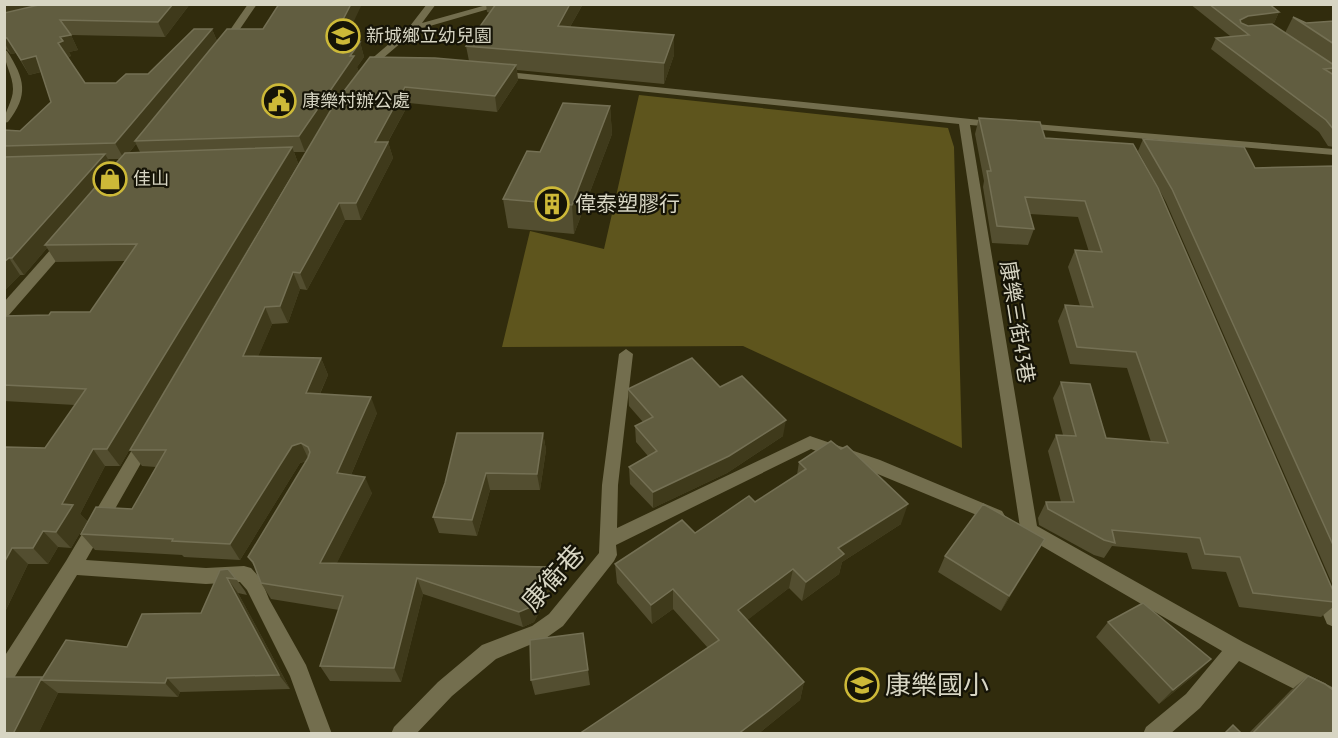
<svg xmlns="http://www.w3.org/2000/svg" width="1338" height="738" font-family="'PT Sans Narrow','Noto Sans TC',sans-serif">
<rect width="100%" height="100%" fill="#312c0d"/>
<!-- green -->
<path fill="#5e551d" d="M639,95l309,33 6,19 8,301 -219,-102 -241,1 28,-116 74,18z"/>
<g fill="none" stroke-linecap="round" stroke-linejoin="round">
<!-- minor -->
<g fill="#736e4e" fill-rule="evenodd">
<path d="M248,4h9l-30,44h-6l-2,-2z"/>
<path d="M427,4h9l-14,19 68,-19h16l-90,26 -41,35 -5,8h-8l-1,-2 8,-10 41,-35z"/>
<path d="M4,50l3,1c18,28 22,44 1,71l-4,1c0,-12 9,-21 9,-34 0,-14 -9,-25 -9,-39z"/>
<path d="M497,71l503,51 1,2 -5,3 -26,-2 67,401 206,116 91,46v21l-95,-48 -39,47 -30,26h-27l3,-7 40,-33 36,-43 -201,-117 -62,-410 -466,-48 -1,-2z"/>
<path d="M1023,123l311,26v6l-315,-27 -1,-2z"/>
<path d="M65,238l5,1 1,3 -1,3 -61,70 -5,2v-15l56,-63z"/>
<path d="M626,349l7,5 -15,131 -1,43 193,-92 70,24 122,51 3,5 -3,5 -6,2 -128,-53 -57,-21 -195,96 1,10 -3,6 -51,65 -17,12 -50,21 -44,37 -36,38h-25l3,-7 44,-45 44,-37 50,-19 17,-12 50,-61 3,-68 17,-131z"/>
<path d="M145,436l6,2 2,4 -67,118 120,8 38,-2 7,2 10,11 8,20 37,66 26,69h-21l-21,-58 -43,-86 -7,-8 -34,2 -129,-9 -66,108 -7,3v-29l62,-96 73,-123z"/>
<path d="M1322,583l7,2 5,11v31l-7,-3 -14,-33 2,-6z"/>
</g>
</g>
<!-- wall -->
<g fill="#534e30" fill-rule="evenodd">
<path d="M4,4h186l-25,33 -94,-2 7,15 -9,2 2,4 -3,1 17,26h31l32,-9 64,-45 5,12 129,-3 1,4h13l4,15 -7,10 2,5 110,-11 -3,-15 24,-33 -3,-1 -1,-8h97l-13,23 104,28 -10,29 -147,-14 1,10 -21,32 -88,-9 -21,39 5,16 -32,62h-16l-38,70 -7,-1 -12,34 -16,1 -14,32 63,2 7,17 -8,19 57,19 -26,62 21,18 -36,71 218,19 -20,39 -11,5 -100,-33 -22,88 -71,-1 -10,-15 19,-56 -68,-11 -10,-16 -5,-14 -8,-12 59,-96 -7,2 -60,97 -56,-3 -2,-2 -87,-5 -14,-16 51,-25 24,-42 -14,-1 -12,-16 190,-321 -15,23h-11l4,11 -178,303h-15l-25,48 7,7 -16,27 -13,-1 -10,17h-20l-24,50v-165l41,-1 30,-43 -71,-4v-85l45,-1 41,-3 35,-51 -69,1 -9,-14 -23,27h-4l-16,16v-161l16,1 31,-29 -10,-30 -12,3 -13,-22 -5,1 -6,-6zM136,144l4,8 -11,1zM108,159h11l-7,8z"/>
<path d="M1190,4h79l10,8 -5,11 -9,1 20,9 8,-16 13,6 28,-2v126l-6,-1 -9,-14 -108,-83 5,-11 14,-2z"/>
<path d="M610,106l2,28 -38,100 -66,-6 -5,-29 37,-47z"/>
<path d="M979,118l66,20 289,455v13l-13,11 -82,-10 -13,-35 -34,-3 -5,-16 -75,-7 -8,12 -10,-3 -55,-30 -1,-7 8,-16h15l-13,-51 8,-16h7l-10,-37 8,-16 45,56 45,4 -24,-74 -57,-4 -12,-43 7,-16 15,1 -12,-39 7,-17 14,2 -11,-35 -48,-3 4,15 -6,16 -36,-2 -9,-56 1,-6 -9,-47z"/>
<path d="M1143,139l112,29 79,-2v422l-168,-386 -28,-51z"/>
<path d="M720,387l63,49 -56,37 -74,35 -23,-24 -1,-17 19,-11 -12,-14 -1,-16 8,-4 -14,-16 -1,-17z"/>
<path d="M543,433l3,17 -6,40h-50l-13,46 -38,-3 -6,-16 12,-34z"/>
<path d="M799,462l102,62 -59,38 -3,12 -37,27 -13,-13 -42,32 57,62 -4,18 -42,34h-179l129,-86 -35,-39 -21,15 -35,-41 -2,-19 80,-31 60,-31 42,-27z"/>
<path d="M1045,539l-44,72 -63,-39 7,-16z"/>
<path d="M220,570l14,6 11,15 2,4 -9,-2 52,96 -110,3 -2,5 -120,-4 -20,41 4,-57 1,1 84,-31 74,-34z"/>
<path d="M1108,622l89,51 -38,31 -63,-67z"/>
<path d="M583,633l7,52 -55,10 -4,-15z"/>
<path d="M1308,676l26,58h-86l43,-44z"/>
</g>
<!-- shaded-wall -->
<g fill="#3f3a1b">
<path d="M4,4h70l-70,17z"/>
<path d="M173,4h17l-25,33 -7,-15z"/>
<path d="M351,4h11l-16,34 4,14 -16,-15z"/>
<path d="M570,4h13l-24,42 -1,-20z"/>
<path d="M1279,12l-5,11 -31,4 -3,-7 8,-4z"/>
<path d="M212,29l6,15 -83,97 1,3 -12,15 -9,-16z"/>
<path d="M71,35l7,15 -9,2 2,4 -5,2 -8,-15 2,-6z"/>
<path d="M674,35v20l-10,29v-21z"/>
<path d="M4,38h3l9,15 -5,1 -7,-12z"/>
<path d="M360,42l4,15 -7,10 2,5 -54,80 -6,-16z"/>
<path d="M36,56l8,15 -15,4 -8,-15z"/>
<path d="M516,65l2,15 -21,32 -2,-16z"/>
<path d="M405,87l4,16 -30,55 -4,-16z"/>
<path d="M610,106l2,28 -38,100 -2,-29z"/>
<path d="M388,142l5,16 -32,62 -5,-17z"/>
<path d="M292,147l6,16 -178,303 -13,-17z"/>
<path d="M105,154l9,16 -69,75 2,3 -23,27 -12,-17z"/>
<path d="M339,203l6,17 -38,70 -7,-17z"/>
<path d="M9,258l11,17 -16,16v-29z"/>
<path d="M293,272l7,17 -12,34 -8,-17z"/>
<path d="M265,307l7,17 -21,49 -8,-17z"/>
<path d="M321,358l7,17 -15,34 -7,-16z"/>
<path d="M371,397l6,16 -32,76 -8,-16z"/>
<path d="M786,420l-3,16 -56,37 -74,35v-16z"/>
<path d="M543,433l3,17 -6,40 -3,-16z"/>
<path d="M301,443l8,17 -9,3 -60,97 -10,-16 62,-98z"/>
<path d="M93,449l12,17 -25,48 7,7 -16,27 -15,-16 6,-28z"/>
<path d="M486,473l4,17 -13,46 -5,-16z"/>
<path d="M365,477l7,16 -43,86 -9,-16z"/>
<path d="M908,504l-7,20 -59,38 -3,12 -37,27 4,-19 32,-34z"/>
<path d="M43,531l15,16 -10,17 -15,-16z"/>
<path d="M1045,539l-9,16 -35,56 8,-15z"/>
<path d="M12,548l16,16 -24,50v-51z"/>
<path d="M551,567l3,16 -20,39 -11,5 -4,-15z"/>
<path d="M793,569l-4,19 -53,41 2,-19z"/>
<path d="M227,578l11,15 52,96 -11,-14z"/>
<path d="M417,578l6,16 -22,88 -7,-14z"/>
<path d="M673,589v20l-21,15 -1,-19z"/>
<path d="M1211,659l-14,14 -38,31 14,-14z"/>
<path d="M42,677l3,3h-4l17,13 -20,41h-25z"/>
<path d="M167,678l13,14 -2,5 -13,-14z"/>
<path d="M804,682l-4,18 -32,26 -10,8h-20z"/>
</g>
<!-- building -->
<g fill="#615d40" stroke="#747054" stroke-width="1.5">
<path d="M43,4h130l-15,18 -98,-2 11,15 -11,2 3,4 -5,2 27,40h31l10,-9h22l46,-45h18l-97,114 -111,3v-16l16,1 31,-29 -15,-46 -15,4 -14,-22h-3v-25z"/>
<path d="M279,4h72l-17,33h11l-3,5h18l-10,14h4l-55,80 -164,5 92,-112h36z"/>
<path d="M496,4h74l-12,22 116,9 -10,28 -198,-17z"/>
<path d="M1209,4h60l10,8 -31,4 -8,4 1,3 7,3 24,-2 62,41v3l-10,1 10,6v55l-8,-10 -110,-82 33,-3z"/>
<path d="M1293,17l13,6 28,-2v23z"/>
<path d="M370,57l65,1 81,7 -21,31 -90,-9 -30,55h13l-32,61h-17l-39,70 -7,-1 -13,34 -15,1 -22,49 78,2 -15,35 65,4 -34,76 28,4 -45,86 231,4 -20,40 -12,5 -102,-34 -23,90 -74,-2 23,-70 -82,-13 -8,-21 -5,-5 60,-99 2,-6 -2,-5 -7,-4 -9,3 -62,98 -58,-3 1,-2 -92,-5 15,-27 36,2 34,-59h-36l205,-347z"/>
<path d="M563,103l47,3 -38,99 -69,-6 24,-48 13,1z"/>
<path d="M979,118l61,4 5,16 88,6 25,44 176,405v9l-81,-9 -13,-36 -35,-3 -5,-16 -88,-8 3,13 -11,-3 -56,-31 -2,-7h28l-18,-67 20,1 -15,-54 29,2 16,54 62,5 -32,-91 -59,-5 -12,-42 28,2 -18,-57 27,2 -17,-51 -60,-4 9,32 -37,-3 -10,-55h4z"/>
<path d="M1143,139l101,8 11,21 79,-2v381l-162,-358z"/>
<path d="M292,147l-185,302h-14l-31,55 11,1 -17,27 -13,-1 -10,17h-21l-8,15v-114l2,-2 39,1 41,-59 -82,-4v-69l45,-1 2,-3h39l47,-68 -92,1 80,-92z"/>
<path d="M105,154l-93,104h-3l-5,4v-105z"/>
<path d="M692,358l28,29 22,-11 44,44 -57,36 -76,36 -24,-25 28,-16 -22,-25 18,-9 -25,-28z"/>
<path d="M457,433h86l-6,41 -51,-1 -14,47 -39,-3 12,-34z"/>
<path d="M831,441l10,8 6,-3 61,58 -70,44 6,6 -38,28 -13,-13 -55,41 66,72 -33,27 -33,25h-159l140,-94 -46,-51 -22,16 -36,-41 67,-44 13,13 54,-37 6,6 51,-33 -7,-7z"/>
<path d="M983,504l62,35 -36,57 -64,-40z"/>
<path d="M228,569l8,10 -9,-1 52,97 -112,3 -2,5 -124,-3 25,-40 61,7 15,-33 59,-1 19,-43z"/>
<path d="M1143,603l68,56 -38,31 -65,-68z"/>
<path d="M583,633l5,37 -57,10 -1,-40z"/>
<path d="M1308,676l17,8 9,7v43h-82z"/>
<path d="M4,677h38l-29,57h-9z"/>
<path d="M1233,725l9,9h-18z"/>
</g>
<!-- icons -->
<defs>
<symbol id="school-ring" viewBox="-11 -11 22 22"><circle r="9.5" fill="#161407" stroke="#cdb938" stroke-width="1.5"/><path d="M0-5L7-2L0 1L-7-2ZM-4 1L0 2.5L4 1V4Q0 6-4 4Z" fill="#cdb938"/></symbol>
<symbol id="civic-ring" viewBox="-11 -11 22 22"><circle r="9.5" fill="#161407" stroke="#cdb938" stroke-width="1.5"/><path d="M-.6-6.5H3V-4.5H.6V-3L4-1V1h2V6H-6V1h2V-1L-.6-3ZM-1.2 2.5V6h2.4V2.5Z" fill="#cdb938"/></symbol>
<symbol id="shop-ring" viewBox="-11 -11 22 22"><circle r="9.5" fill="#161407" stroke="#cdb938" stroke-width="1.5"/><path d="M-5-2.5h2.3a2.7 3.5 0 0 1 5.4 0H5L5.5 6h-11ZM-1.5-2.5h3a1.5 2.3 0 0 0-3 0Z" fill="#cdb938"/></symbol>
<symbol id="building-ring" viewBox="-11 -11 22 22"><circle r="9.5" fill="#161407" stroke="#cdb938" stroke-width="1.5"/><path d="M-4-6H4V6H1V3H-1V6H-4ZM-2.5-4.3h1.7v1.8h-1.7ZM.8-4.3h1.7v1.8H.8ZM-2.5-1h1.7V.8h-1.7ZM.8-1h1.7V.8H.8Z" fill="#cdb938"/></symbol>
</defs>
<g fill-rule="evenodd">
<use href="#school-ring" x="324" y="17" width="38" height="38"/>
<use href="#civic-ring" x="260" y="82" width="38" height="38"/>
<use href="#shop-ring" x="91" y="160" width="38" height="38"/>
<use href="#building-ring" x="533" y="185" width="38" height="38"/>
<use href="#school-ring" x="843" y="666" width="38" height="38"/>
</g>
<g text-anchor="middle" stroke-width="4.5" stroke-linejoin="round" paint-order="stroke">
<!-- far-poi labels -->
<g font-size="18" fill="#d7d5c3" stroke="#161407" text-anchor="start">
<text x="366" y="42">新城鄉立幼兒園</text>
<text x="302" y="107">康樂村辦公處</text>
<text x="133" y="185">佳山</text>
</g>
<!-- poi labels -->
<g font-size="21" fill="#d7d5c3" stroke="#161407" text-anchor="start">
<text x="575" y="211">偉泰塑膠行</text>
</g>
<!-- street labels -->
<g font-size="21" fill="#d7d5c3" stroke="#161407">
<text transform="translate(1017 322) rotate(81)" y="7">康樂三街43巷</text>
</g>
<!-- near-street labels -->
<g font-size="26" fill="#d7d5c3" stroke="#161407">
<text transform="translate(553 578) rotate(-48)" y="9">康衛巷</text>
</g>
<!-- near-poi labels -->
<g font-size="26" fill="#d7d5c3" stroke="#161407" text-anchor="start">
<text x="885" y="694">康樂國小</text>
</g>
</g>
<!-- border -->
<rect width="1338" height="738" fill="none" stroke="#d7d5c3" stroke-width="12"/>
</svg>
